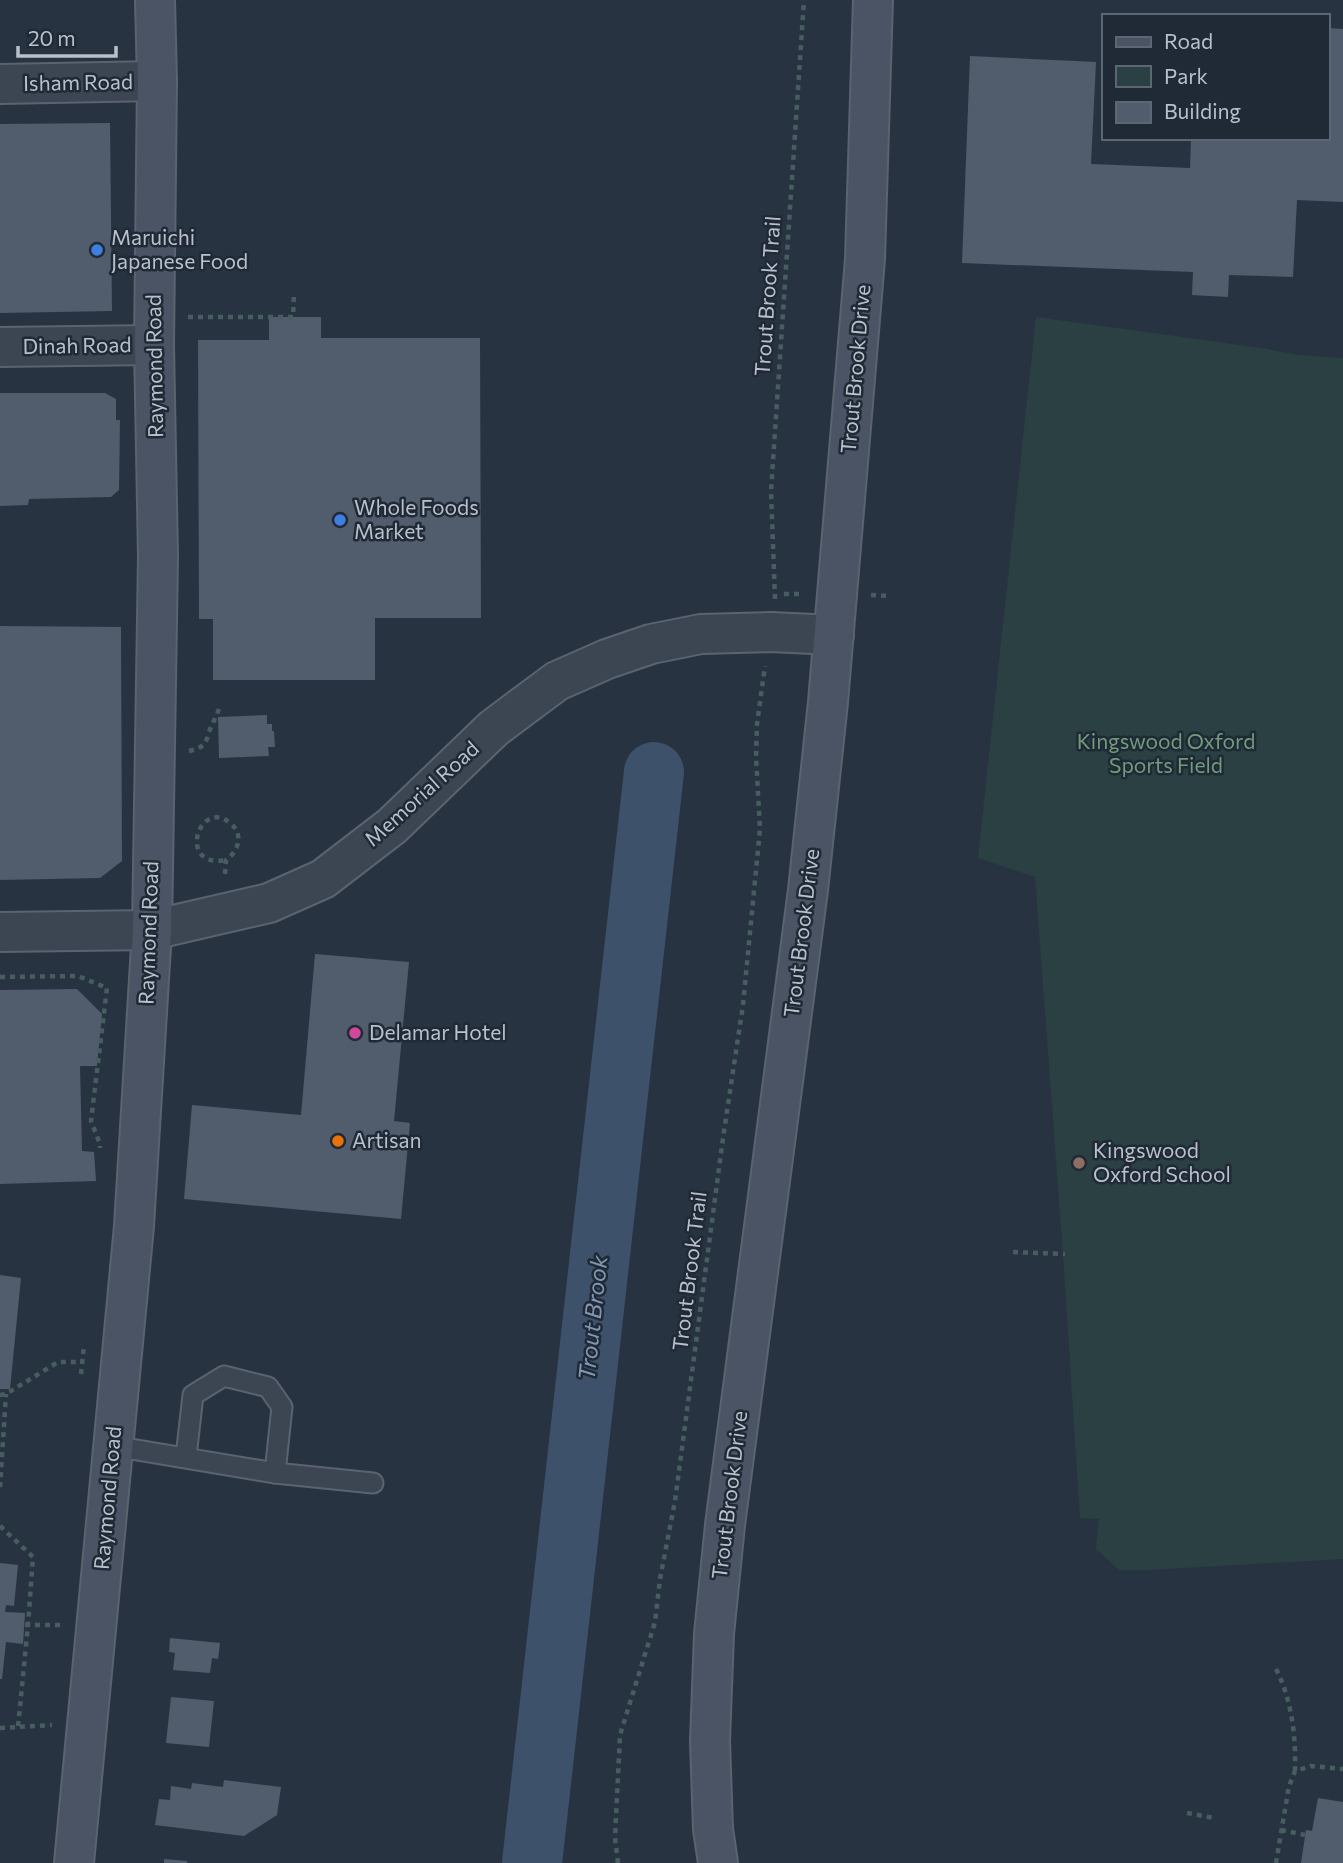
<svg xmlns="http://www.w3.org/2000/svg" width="1343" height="1863" font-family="Commissioner,sans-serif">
<rect width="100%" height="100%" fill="#283342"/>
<!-- green -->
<path fill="#2a4043" d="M1036,317l226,31 36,7 45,3v1201l-194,11h-30l-23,-21 3,-30 -19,-1 -17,-264 -28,-377 -57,-19z"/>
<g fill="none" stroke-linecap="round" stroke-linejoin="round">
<!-- river -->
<path stroke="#3e516a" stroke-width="60" d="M532,1863l122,-1091"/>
</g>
<!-- building -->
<g fill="#515c6d">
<path d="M1327,28l16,1v173l-46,-2 -4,77 -64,-2 -1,22 -36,-2 1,-23 -231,-9 8,-207 126,6 -5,102 99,4 1,-30h136z"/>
<path d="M110,123l2,188 -112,2v-189z"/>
<path d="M269,317h52v21h159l1,280h-106v62h-162v-61h-14l-1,-279h71z"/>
<path d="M0,393h105l11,6v21h4l-1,70 -8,7 -82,2 -1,6 -28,1z"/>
<path d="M0,626l121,1 1,234 -22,17 -100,2z"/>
<path d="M267,715v9h5v7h2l1,16h-7l1,9 -50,2 -1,-41z"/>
<path d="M315,954l94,8 -15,159 16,2 -9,96 -217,-20 8,-94 109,10z"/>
<path d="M77,989l25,25 -5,52h-17l2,85 12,1 2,29 -96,3v-194z"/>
<path d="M0,1275l21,3 -11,111h-10z"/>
<path d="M0,1563l18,2 -4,41 -8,-1 -1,7 20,1 -2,31 -17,-2 -4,37h-2z"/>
<path d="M170,1638l50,5 -2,16 -6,-1 -2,15 -37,-3 2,-17 -6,-1z"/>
<path d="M171,1697l43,4 -5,46 -43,-4z"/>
<path d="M224,1780l57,7 -4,28 -33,21 -89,-11 4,-26 11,1 1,-14 20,3 1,-6 31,4z"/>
<path d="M1318,1798l25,4v61h-42l5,-33 6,1z"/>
<path d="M164,1859l23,2v2h-23z"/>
</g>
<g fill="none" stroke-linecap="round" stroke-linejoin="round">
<defs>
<g id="lane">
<path d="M113,1446l162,27 98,10"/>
<path d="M186,1457l7,-62 31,-19 44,11 14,20 -7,66"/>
</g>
<g id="street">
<path d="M0,84l157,-3"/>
<path d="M0,347l154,-2"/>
<path d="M0,932l152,-2 117,-27 54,-24 69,-53 102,-98 63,-47 50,-22 44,-15 50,-10 70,-2 63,3"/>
</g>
<g id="secondary">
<path d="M74,1863l60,-637 18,-296 6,-373 -4,-212 3,-264 -2,-81"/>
<path d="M718,1863l-5,-34 -3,-88 4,-107 11,-109 83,-635 20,-188 37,-443 8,-259"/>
</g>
</defs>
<!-- lane casing -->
<use href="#lane" stroke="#5a636f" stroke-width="23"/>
<!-- street casing -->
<use href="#street" stroke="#5a636f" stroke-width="42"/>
<!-- secondary casing -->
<use href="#secondary" stroke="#5a636f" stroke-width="42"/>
<!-- path -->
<g stroke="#485d60" stroke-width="4.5" stroke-dasharray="5 5" stroke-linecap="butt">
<path d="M188,317h105l1,-23"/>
<path d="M784,594h19"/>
<path d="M871,595l20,1"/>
<path d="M775,599l-4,-108 33,-491"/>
<path d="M189,751c13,-3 17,-6 20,-19 3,-8 7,-15 10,-23"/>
<path d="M225,874l1,-14c13,-9 18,-26 4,-37 -31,-26 -54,46 -4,37"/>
<path d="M0,977l78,-1 29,12 -16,133 9,23v4"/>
<path d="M1013,1252l52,2"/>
<path d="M81,1374l3,-29"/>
<path d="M0,1395l6,-1 52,-32h24"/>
<path d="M0,1487l6,-93"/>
<path d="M0,1526l33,31 -5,68 -10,102"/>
<path d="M25,1625h35"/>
<path d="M1276,1669c16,31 20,68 19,102"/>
<path d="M0,1728l52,-3"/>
<path d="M1187,1813l27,5"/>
<path d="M1281,1830l24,5"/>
<path d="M618,1863l-3,-25 5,-103 35,-113 5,-43 15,-78 48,-363 20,-133 17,-176 -4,-73 1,-32 8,-58"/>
<path d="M1276,1863l13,-77 6,-15 16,-5 32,3"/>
</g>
<!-- lane -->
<use href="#lane" stroke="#3c4552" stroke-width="19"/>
<!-- street -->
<use href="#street" stroke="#3c4552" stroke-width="38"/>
<!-- secondary -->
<use href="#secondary" stroke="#4a5464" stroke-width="38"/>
</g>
<!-- markers -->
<g fill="#3f7fe0" stroke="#202a37" stroke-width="2.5">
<circle cx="97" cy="250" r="7"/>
<circle cx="340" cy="520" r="7"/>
</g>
<circle fill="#d1479c" stroke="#202a37" stroke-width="2.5" cx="355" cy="1033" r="7"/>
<circle fill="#e8710a" stroke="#202a37" stroke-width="2.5" cx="338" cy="1141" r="7"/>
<circle fill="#8d6e63" stroke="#202a37" stroke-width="2.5" cx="1079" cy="1163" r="7"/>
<g text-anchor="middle" stroke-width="5" stroke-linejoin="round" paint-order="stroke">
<!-- street labels -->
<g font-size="21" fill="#b9c0cc" stroke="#202a37">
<text transform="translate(78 83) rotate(-1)" y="7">Isham Road</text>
<text transform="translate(768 296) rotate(-86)" y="7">Trout Brook Trail</text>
<text transform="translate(77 346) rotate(-1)" y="7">Dinah Road</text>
<text transform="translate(155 366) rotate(-91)" y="7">Raymond Road</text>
<text transform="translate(856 369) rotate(-85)" y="7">Trout Brook Drive</text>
<text transform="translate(422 794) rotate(-42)" y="7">Memorial Road</text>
<text transform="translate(149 933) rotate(-88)" y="7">Raymond Road</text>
<text transform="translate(802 933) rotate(-83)" y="7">Trout Brook Drive</text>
<text transform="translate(690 1271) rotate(-83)" y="7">Trout Brook Trail</text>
<text transform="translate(730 1495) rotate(-83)" y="7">Trout Brook Drive</text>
<text transform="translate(108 1498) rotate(-85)" y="7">Raymond Road</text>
</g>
<!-- poi labels -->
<g font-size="21" fill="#b9c0cc" stroke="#202a37" text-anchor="start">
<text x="111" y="245">Maruichi<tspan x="111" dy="24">Japanese Food</tspan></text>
<text x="354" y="515">Whole Foods<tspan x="354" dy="24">Market</tspan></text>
<text x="369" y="1040">Delamar Hotel</text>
<text x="352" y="1148">Artisan</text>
<text x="1093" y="1158">Kingswood<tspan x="1093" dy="24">Oxford School</tspan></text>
</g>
<!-- park labels -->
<g font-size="21" fill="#719c7a" stroke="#202a37">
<text x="1166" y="749">Kingswood Oxford<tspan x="1166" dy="24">Sports Field</tspan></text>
</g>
<!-- water labels -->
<g font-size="23" font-style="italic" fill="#8197b2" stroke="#202a37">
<text transform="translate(593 1318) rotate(-84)" y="8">Trout Brook</text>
</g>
</g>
<!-- legend -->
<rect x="1102" y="14" width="228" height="126" fill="#202a37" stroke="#5d6673" stroke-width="2"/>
<rect x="1116" y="37" width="35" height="10" fill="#4a5464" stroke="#5d6673" stroke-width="2"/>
<text x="1164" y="49" font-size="21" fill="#b9c0cc">Road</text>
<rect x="1116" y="66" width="35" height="21" fill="#2a4043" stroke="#5d6673" stroke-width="2"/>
<text x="1164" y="84" font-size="21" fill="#b9c0cc">Park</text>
<rect x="1116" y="102" width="35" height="21" fill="#515c6d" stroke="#5d6673" stroke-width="2"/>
<text x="1164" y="119" font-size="21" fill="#b9c0cc">Building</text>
<!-- scale -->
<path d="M18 46v10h98v-10" fill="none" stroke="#b9c0cc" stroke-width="3.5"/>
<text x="28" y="46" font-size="21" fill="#b9c0cc" stroke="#202a37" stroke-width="5" paint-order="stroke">20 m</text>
</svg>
